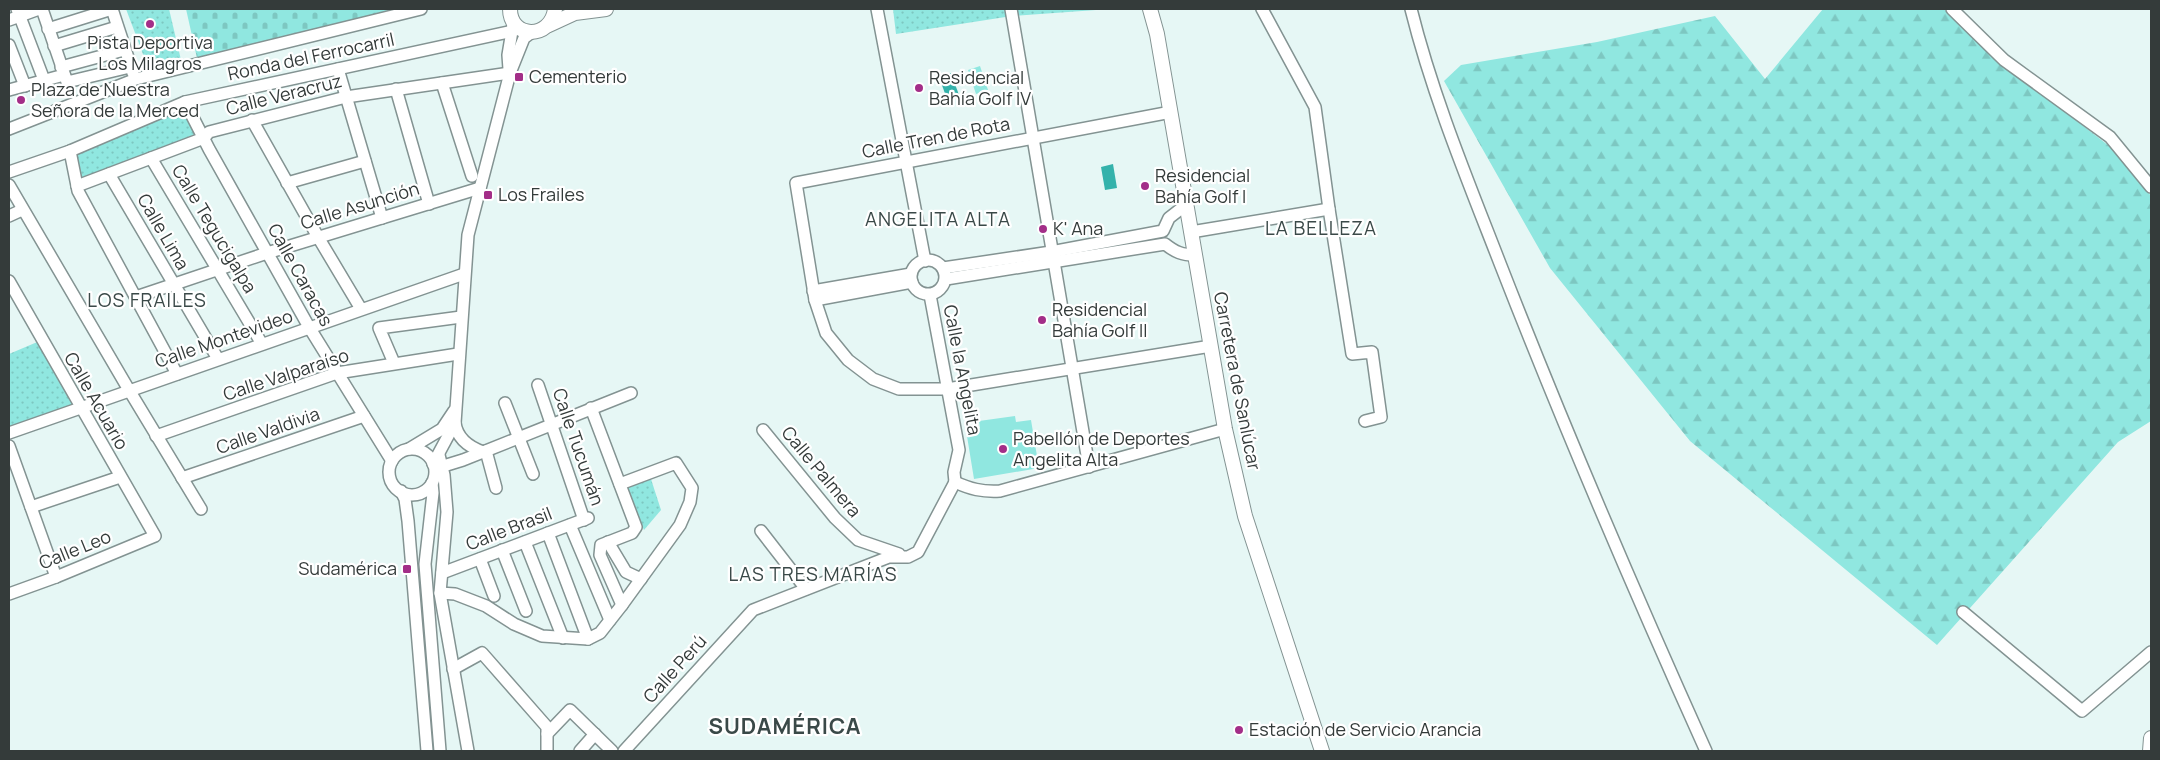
<svg xmlns="http://www.w3.org/2000/svg" width="2160" height="760" font-family="Manrope,sans-serif">
<defs>
<pattern id="forest-firs" width="22" height="20" patternUnits="userSpaceOnUse" patternTransform="scale(1.25)"><rect width="22" height="20" fill="#90e7e0"/><path d="M5 1l3.5 6h-7zM16 11l3.5 6h-7z" fill="#7dc7c1"/></pattern>
<pattern id="cemetery-stones" width="16" height="16" patternUnits="userSpaceOnUse" patternTransform="scale(1.25)"><rect width="16" height="16" fill="#90e7e0"/><path d="M2 7V4a2 2 0 0 1 4 0v3zM10 15v-3a2 2 0 0 1 4 0v3z" fill="#7dc7c1"/></pattern>
<pattern id="park-dots" width="8" height="8" patternUnits="userSpaceOnUse" patternTransform="scale(1.25)"><rect width="8" height="8" fill="#90e7e0"/><path d="M2 2h.1M6 6h.1" fill="none" stroke="#7dc7c1" stroke-width="1.8" stroke-linecap="round"/></pattern>
</defs>
<rect width="100%" height="100%" fill="#e6f7f5"/>
<!-- grass -->
<g fill="#90e7e0">
<path d="M980,66l8,24 -12,4 -8,-24z"/>
<path d="M1015,416l1,6 15,-2 8,48 -65,11 -8,-49 14,-2 -1,-7z"/>
</g>
<!-- forest -->
<path fill="url(#forest-firs)" d="M1823,9h121l45,44 124,96 38,47v225l-33,21 -181,203 -247,-204 -140,-173 -106,-187 17,-16 136,-23 118,-26 50,63z"/>
<!-- cemetery -->
<path fill="url(#cemetery-stones)" d="M186,9h212l-201,49z"/>
<!-- park -->
<g fill="url(#park-dots)">
<path d="M126,9h43l12,51 -32,10z"/>
<path d="M893,9h217l-98,7 -116,18z"/>
<path d="M183,109l13,25 -116,46 -4,-26z"/>
<path d="M42,340l38,67 -71,26v-79z"/>
<path d="M650,476l11,34 -17,20 -18,-42z"/>
</g>
<!-- water -->
<g fill="#34b2ab">
<path d="M951,73l8,22 -12,4 -8,-22z"/>
<path d="M1113,164l4,24 -12,2 -4,-23z"/>
</g>
<g fill="none" stroke-linecap="round" stroke-linejoin="round">
<defs>
<g id="minor">
<path d="M17,9l27,71"/>
<path d="M42,9l25,73 63,-15"/>
<path d="M112,9l21,64"/>
<path d="M877,9l48,252"/>
<path d="M1011,9l78,458"/>
<path d="M1262,9l53,98 14,102 23,145 20,-2 9,65 -16,4"/>
<path d="M1411,9c22,88 57,172 90,257 64,164 133,325 205,485"/>
<path d="M1952,9l52,51 106,77 41,50"/>
<path d="M9,20l30,-11"/>
<path d="M48,29l64,-20"/>
<path d="M9,45l16,41"/>
<path d="M54,46l63,-19"/>
<path d="M61,67l63,-17"/>
<path d="M338,69l44,149"/>
<path d="M509,69l-1,-14 5,-30"/>
<path d="M442,83l30,93"/>
<path d="M396,89l33,115"/>
<path d="M9,90l55,-15"/>
<path d="M185,102l24,47 100,178 83,134"/>
<path d="M1171,112l-375,71 19,117 11,33 22,27 25,19 26,10h48l264,-43"/>
<path d="M252,120l66,117 43,72"/>
<path d="M9,129l127,-50 285,-70"/>
<path d="M70,151l8,40 99,183"/>
<path d="M151,158l111,186"/>
<path d="M9,172l61,-21 115,-49 328,-71"/>
<path d="M109,174l109,185"/>
<path d="M287,183l78,-22"/>
<path d="M9,185l120,205 72,119"/>
<path d="M77,186l127,-48 5,-6 137,-35 164,-24"/>
<path d="M9,216l13,-6"/>
<path d="M1191,232l138,-23"/>
<circle cx="928" cy="277" r="17"/>
<path d="M943,268l108,-16 112,-21 6,-13 18,-14"/>
<path d="M946,279l219,-35c10,8 17,11 30,11"/>
<path d="M9,281l146,255 -99,41 -47,17"/>
<path d="M813,291l98,-17"/>
<path d="M930,295l29,155 -5,22 1,10"/>
<path d="M136,297l131,-44 213,-65"/>
<path d="M815,300l97,-18"/>
<path d="M394,363l-15,-35 82,-11"/>
<path d="M538,385l46,135"/>
<path d="M505,403l28,71"/>
<path d="M591,408l45,119 -4,6 -31,12 -1,10 22,50"/>
<path d="M455,423c2,15 14,24 28,29"/>
<path d="M763,430l72,88 23,22 41,14"/>
<path d="M9,433l455,-159"/>
<path d="M156,436l181,-63 121,-19"/>
<path d="M9,446l47,131"/>
<path d="M409,449l33,-20 12,-18"/>
<circle cx="412" cy="472" r="23"/>
<path d="M486,451l10,37"/>
<path d="M439,455l5,20 3,37 -7,81 28,158"/>
<path d="M433,464l22,-41 13,-188 42,-162 14,-35 8,-6"/>
<path d="M437,468l26,-8 168,-67"/>
<path d="M182,478l182,-62"/>
<path d="M955,482c15,7 27,10 45,9l225,-62"/>
<path d="M432,483l1,10 -8,71 15,187"/>
<path d="M401,491l4,8 3,22 19,230"/>
<path d="M31,507l89,-30"/>
<path d="M570,525l40,95"/>
<path d="M761,531l45,58"/>
<path d="M548,533l40,106"/>
<path d="M525,542l38,96"/>
<path d="M608,542l18,30 15,7"/>
<path d="M502,550l24,61"/>
<path d="M480,559l14,37"/>
<path d="M442,573l146,-55"/>
<path d="M440,593l15,1 31,12 28,18 28,12 46,3 12,-6 22,-28 58,-80 10,-23 2,-14 -16,-25 -56,21"/>
<path d="M1963,612l119,99 69,-59"/>
<path d="M453,669l29,-16 65,74v24"/>
<path d="M547,734l23,-24 42,41"/>
<path d="M580,751l15,-17"/>
<path d="M624,751l129,-141 136,-53h19l10,-5 37,-70"/>
</g>
<g id="major">
<path d="M510,9c0,30 41,31 45,0"/>
<path d="M1150,9l7,25 68,395 20,87 77,235"/>
<path d="M549,25l26,-12 31,-4"/>
<path d="M2150,751l1,-13"/>
</g>
</defs>
<!-- minor casing -->
<use href="#minor" stroke="#839392" stroke-width="14"/>
<!-- major casing -->
<use href="#major" stroke="#839392" stroke-width="16"/>
<!-- minor -->
<use href="#minor" stroke="#fff" stroke-width="11"/>
<!-- major -->
<use href="#major" stroke="#fff" stroke-width="14"/>
</g>
<!-- markers -->
<g fill="#a32e88" stroke="#fff" stroke-width="2">
<circle cx="150" cy="24" r="5"/>
<rect x="514" y="72" width="10" height="10" rx="2.5"/>
<circle cx="919" cy="88" r="5"/>
<circle cx="21" cy="100" r="5"/>
<circle cx="1145" cy="186" r="5"/>
<rect x="483" y="190" width="10" height="10" rx="2.5"/>
<circle cx="1043" cy="229" r="5"/>
<circle cx="1042" cy="320" r="5"/>
<circle cx="1003" cy="449" r="5"/>
<rect x="402" y="564" width="10" height="10" rx="2.5"/>
<circle cx="1239" cy="730" r="5"/>
</g>
<g text-anchor="middle" stroke-width="4.5" stroke-linejoin="round" paint-order="stroke">
<!-- poi labels -->
<g font-size="18" fill="#343b3a" stroke="#fff" text-anchor="start">
<text x="150" y="49" text-anchor="middle">Pista Deportiva<tspan x="150" dy="21">Los Milagros</tspan></text>
<text x="529" y="83">Cementerio</text>
<text x="929" y="84">Residencial<tspan x="929" dy="21">Bahía Golf IV</tspan></text>
<text x="31" y="96">Plaza de Nuestra<tspan x="31" dy="21">Señora de la Merced</tspan></text>
<text x="1155" y="182">Residencial<tspan x="1155" dy="21">Bahía Golf I</tspan></text>
<text x="498" y="201">Los Frailes</text>
<text x="1053" y="235">K' Ana</text>
<text x="1052" y="316">Residencial<tspan x="1052" dy="21">Bahía Golf II</tspan></text>
<text x="1013" y="445">Pabellón de Deportes<tspan x="1013" dy="21">Angelita Alta</tspan></text>
<text x="397" y="575" text-anchor="end">Sudamérica</text>
<text x="1249" y="736">Estación de Servicio Arancia</text>
</g>
<!-- street labels -->
<g font-size="18" fill="#343b3a" stroke="#fff">
<text transform="translate(311 57) rotate(-12)" y="6">Ronda del Ferrocarril</text>
<text transform="translate(284 95) rotate(-14)" y="6">Calle Veracruz</text>
<text transform="translate(936 138) rotate(-11)" y="6">Calle Tren de Rota</text>
<text transform="translate(360 206) rotate(-17)" y="6">Calle Asunción</text>
<text transform="translate(214 229) rotate(59)" y="6">Calle Tegucigalpa</text>
<text transform="translate(163 232) rotate(60)" y="6">Calle Lima</text>
<text transform="translate(300 275) rotate(61)" y="6">Calle Caracas</text>
<text transform="translate(224 339) rotate(-19)" y="6">Calle Montevideo</text>
<text transform="translate(962 370) rotate(79)" y="6">Calle la Angelita</text>
<text transform="translate(286 375) rotate(-18)" y="6">Calle Valparaíso</text>
<text transform="translate(1237 381) rotate(79)" y="6">Carretera de Sanlúcar</text>
<text transform="translate(96 401) rotate(60)" y="6">Calle Acuario</text>
<text transform="translate(268 431) rotate(-19)" y="6">Calle Valdivia</text>
<text transform="translate(578 447) rotate(71)" y="6">Calle Tucumán</text>
<text transform="translate(821 472) rotate(50)" y="6">Calle Palmera</text>
<text transform="translate(509 529) rotate(-21)" y="6">Calle Brasil</text>
<text transform="translate(75 550) rotate(-22)" y="6">Calle Leo</text>
<text transform="translate(675 669) rotate(-48)" y="6">Calle Perú</text>
</g>
<!-- neighbourhood labels -->
<g font-size="19" letter-spacing="1" fill="#3a4948" stroke="#fff">
<text x="938" y="226">ANGELITA ALTA</text>
<text x="1321" y="235">LA BELLEZA</text>
<text x="147" y="307">LOS FRAILES</text>
<text x="813" y="581">LAS TRES MARÍAS</text>
</g>
<!-- district labels -->
<g font-size="22" font-weight="bold" letter-spacing="1" fill="#3a4948" stroke="#fff">
<text x="785" y="734">SUDAMÉRICA</text>
</g>
</g>
<!-- border -->
<rect width="2160" height="760" fill="none" stroke="#343b3a" stroke-width="20"/>
</svg>
